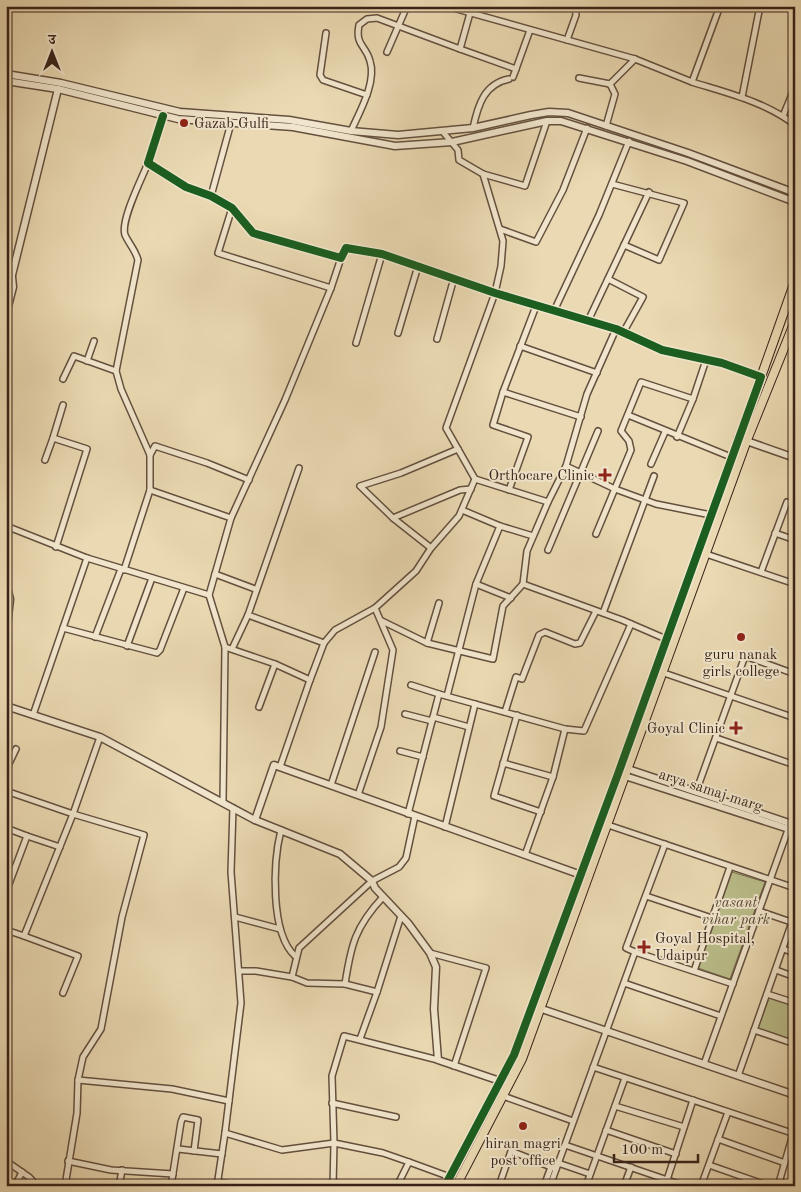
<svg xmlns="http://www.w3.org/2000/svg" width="801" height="1192" font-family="'Old Standard TT','Noto Serif Devanagari',serif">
<rect width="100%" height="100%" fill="#ead9b2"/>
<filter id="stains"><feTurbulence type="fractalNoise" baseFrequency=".004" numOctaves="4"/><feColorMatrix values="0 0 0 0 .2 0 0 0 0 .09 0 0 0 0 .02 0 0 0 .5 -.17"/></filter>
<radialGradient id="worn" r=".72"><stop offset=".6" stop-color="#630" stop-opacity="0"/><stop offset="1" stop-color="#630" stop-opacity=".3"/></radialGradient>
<!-- park -->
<g fill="#babe8a" stroke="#797052">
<path d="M732,872l33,10 -35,97 -32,-11z"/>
<path d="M769,998l26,8v35l-37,-13z"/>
</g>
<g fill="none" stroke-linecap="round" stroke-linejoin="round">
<defs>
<g id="minor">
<path d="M446,6l189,53 57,23"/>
<path d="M472,6l-12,43 56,20 14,-39"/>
<path d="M720,6l-28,76c35,11 74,20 103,43"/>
<path d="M326,33l-6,42 3,5 44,15"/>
<path d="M567,40l9,-25 -1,-9"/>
<path d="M387,52l20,-46"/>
<path d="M513,77l3,-8"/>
<path d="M579,78l31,6 25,-25"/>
<path d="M742,97l18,-91"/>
<path d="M163,116l-15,47 38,24 25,9 21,12 21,25 88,25 5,-10 36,6 113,39 121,36 46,21 60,13 39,14"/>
<path d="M783,116l12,-29"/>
<path d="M606,126l9,-32 -5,-10"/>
<path d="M473,128c5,-23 11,-44 36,-49"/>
<path d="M351,131c8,-18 26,-49 19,-70 -4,-16 -15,-15 -11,-36l8,-6 10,-1 83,31"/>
<path d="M443,132l15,18 1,10 24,14 20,67 -2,25 -6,27 -49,135 29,51"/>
<path d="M483,174l42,12 22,-65"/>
<path d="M211,196l20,-73"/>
<path d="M232,208l-14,45 113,35"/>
<path d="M500,229l36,13 27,-52 24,-62"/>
<path d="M624,245l25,-53"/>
<path d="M608,279l35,18 -20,36"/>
<path d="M787,304l8,3"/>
<path d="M536,306l-33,86 78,25"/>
<path d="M554,311l45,-96 30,-74"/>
<path d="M588,321l36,-76 35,15 25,-57 -72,-19"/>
<path d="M398,333l20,-67"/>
<path d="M437,339l17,-61"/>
<path d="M356,343l26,-89"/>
<path d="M520,346l77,27"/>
<path d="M87,361l7,-20"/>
<path d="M63,379l11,-23 42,15"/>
<path d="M503,392l-10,33 35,12 -19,53"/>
<path d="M628,415l103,42"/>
<path d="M677,437l16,-38 13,-39"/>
<path d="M53,438l10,-33"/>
<path d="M150,455l5,-9 52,17 42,17"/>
<path d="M45,460l8,-22 34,11 -31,98"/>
<path d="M651,464l14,-32"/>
<path d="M566,466l21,-72 29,-65"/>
<path d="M150,490l81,28"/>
<path d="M462,510l38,16 33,10"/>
<path d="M393,518l67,-28 11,-1"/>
<path d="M6,526l81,32 122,37"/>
<path d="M775,533l20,7"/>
<path d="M596,534l35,-84 -2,-9 -8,-10 20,-49 52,17"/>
<path d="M431,548l-38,-30 -33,-32 41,-13 57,-24"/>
<path d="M548,550l50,-119"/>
<path d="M706,554l89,30"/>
<path d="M124,570l26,-80v-35l-29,-66 -5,-18 22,-111c-3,-11 -9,-16 -13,-25 -5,-14 17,-57 23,-72"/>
<path d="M761,572l26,-70 8,3"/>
<path d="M215,574l40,15"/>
<path d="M476,584l35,14"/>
<path d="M523,584l4,-33 21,-49"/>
<path d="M603,613l51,-137"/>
<path d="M248,615l76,28"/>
<path d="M382,621l45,22 66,16 10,-53 20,-22 99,36 44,19"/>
<path d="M63,628l94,25 3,-3 24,-62"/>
<path d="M95,637l26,-68"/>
<path d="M427,643l12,-40"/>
<path d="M127,646l25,-68"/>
<path d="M232,649l16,-34 51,-147"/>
<path d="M661,672l134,46"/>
<path d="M310,680l14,-37 11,-13 40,-22"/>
<path d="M411,685l28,9"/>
<path d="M447,696l29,-112 24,-58"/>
<path d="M259,707l16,-43"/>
<path d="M505,712l11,-35 6,2 17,-44 6,-3 30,12 5,-1 16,-32"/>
<path d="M405,714l27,7"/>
<path d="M33,715l54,-157"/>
<path d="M517,715l-23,81 47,16"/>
<path d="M433,717l36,10"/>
<path d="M716,738l79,27"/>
<path d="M400,751l23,6"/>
<path d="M503,763l50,14"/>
<path d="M280,767l30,-87 -35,-16 -50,-17 -16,-52 22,-77 54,-118 46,-112 10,-30"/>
<path d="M6,770l10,-21"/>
<path d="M331,785l44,-133"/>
<path d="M6,791l67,23 -49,122 54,20 -15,37"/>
<path d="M696,792l49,-136 50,18"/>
<path d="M358,795l23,-68 12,-77 -18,-42 41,-37 15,-23 28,-32 16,-37 73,23 18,-36 49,23 41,15 55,11"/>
<path d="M223,802l2,-155"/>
<path d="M233,808l-2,64 10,131 -16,130 57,17 52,-7 -1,43"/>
<path d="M408,814l31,-120 126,35 19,2 47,-107"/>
<path d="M605,824l190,64"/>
<path d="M445,827l30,-123"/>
<path d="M6,828l21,8 -21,56"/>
<path d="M281,830c-8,32 -11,103 14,126"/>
<path d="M27,836l33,11"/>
<path d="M525,855l28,-78 12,-48"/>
<path d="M646,896l66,22"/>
<path d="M759,911l35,12"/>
<path d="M401,916l-24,76 -32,-8 -38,-1 -15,-6 7,-29 73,-67 27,-14 7,-9 9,-42"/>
<path d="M235,917l45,12"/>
<path d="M6,930l18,6"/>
<path d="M783,949l12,4"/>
<path d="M635,952l-9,-4 39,-104"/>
<path d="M430,953l56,15 -32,98"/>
<path d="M776,970l19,7"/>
<path d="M239,971h17l36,6"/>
<path d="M694,971l36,-104"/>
<path d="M624,983l97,33"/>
<path d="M345,984c6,-39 10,-57 38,-87"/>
<path d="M767,994l28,9"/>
<path d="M754,1030l41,14"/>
<path d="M360,1039l17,-47"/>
<path d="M704,1064l85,-237"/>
<path d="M593,1067l202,67"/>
<path d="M738,1076l54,-154"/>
<path d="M78,1080l94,9 57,12"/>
<path d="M503,1096l70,25"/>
<path d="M332,1103l64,14"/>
<path d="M615,1106l69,21"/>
<path d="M606,1130l70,24"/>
<path d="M718,1139l67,24"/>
<path d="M565,1145l120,41"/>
<path d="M178,1149l44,5"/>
<path d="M6,1161l23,16 8,9"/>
<path d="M68,1161l43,9 62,4"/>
<path d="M409,1162l-26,-9 -49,-10 -2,-67 12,-40 94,24"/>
<path d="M558,1163l32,11"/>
<path d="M709,1165l60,21"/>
<path d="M218,1182l21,4"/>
<path d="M15,1186l7,-14"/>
<path d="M65,1186l12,-73 1,-33 5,-23 18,-28 21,-112 22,-82 -71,-21 27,-77"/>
<path d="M119,1186l3,-16"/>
<path d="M171,1186l10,-64 2,-5 15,3 -4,31"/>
<path d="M217,1186l8,-53"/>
<path d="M397,1186l12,-24 41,15"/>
<path d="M499,1186l12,-35 45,18"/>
<path d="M544,1186l7,-19"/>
<path d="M550,1186l85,-234 98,32"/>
<path d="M586,1186l39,-108"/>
<path d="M624,1186l7,-19"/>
<path d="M665,1186l28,-86"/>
<path d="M701,1186l27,-74"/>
<path d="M778,1186l15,-52"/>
</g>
<g id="tertiary">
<path d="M6,74l55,9 119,29 109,8 62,11 47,4 75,-7 58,-13 18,-3 19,1 120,40 107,40"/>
<path d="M6,81l52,8 120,30 115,8 102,19 57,-4 95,-21h14l126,40 108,41"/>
<path d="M6,285l6,-10 46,-186"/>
<path d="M6,314l7,-27 -1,-10"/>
<path d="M738,438l57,20"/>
<path d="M6,583l4,16 -4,37"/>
<path d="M6,706l94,31 155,83 85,34 32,27 3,7 33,35 22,30 6,14 -2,42 4,51 62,21"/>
<path d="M625,768l170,57"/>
<path d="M622,775l173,56"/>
<path d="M255,820l19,-55 310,111"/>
<path d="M536,1007l259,88"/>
<path d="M445,1186l69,-131 104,-281 143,-397"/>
</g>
<g id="primary">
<path d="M761,377l34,-96"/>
<path d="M456,1186l66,-127 225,-619 48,-119"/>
</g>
</defs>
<!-- minor casing -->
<use href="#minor" stroke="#64503f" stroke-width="8"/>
<!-- tertiary casing -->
<use href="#tertiary" stroke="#64503f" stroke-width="9"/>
<!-- primary casing -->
<use href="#primary" stroke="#382219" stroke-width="10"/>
<!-- minor -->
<use href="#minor" stroke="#f1e6cd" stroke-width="5"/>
<!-- tertiary -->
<use href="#tertiary" stroke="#f1e6cd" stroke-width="6"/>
<!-- primary -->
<use href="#primary" stroke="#ead9b2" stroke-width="8"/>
<defs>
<path id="cycleway" d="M163,116l-15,47 38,24 25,9 21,12 21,25 88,25 5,-10 36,6 113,39 121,36 46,21 60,13 39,14 -143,397 -104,281 -69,131"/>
</defs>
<!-- cycleway casing -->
<use href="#cycleway" stroke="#f1e6cd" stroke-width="11"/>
<!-- cycleway -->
<use href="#cycleway" stroke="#1b5e20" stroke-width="8"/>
</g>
<!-- markers -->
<g fill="#8f2418" stroke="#f1e6cd" stroke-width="2">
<circle cx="184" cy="123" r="5"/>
<path d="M602.5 467.5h5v5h5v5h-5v5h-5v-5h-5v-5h5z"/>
<circle cx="741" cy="637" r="5"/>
<path d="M733.5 720.5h5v5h5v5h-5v5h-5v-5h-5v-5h5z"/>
<path d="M641.5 939.5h5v5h5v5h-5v5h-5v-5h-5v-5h5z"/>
<circle cx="523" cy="1126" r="5"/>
</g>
<g text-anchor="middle" stroke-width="4" stroke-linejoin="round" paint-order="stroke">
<!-- poi labels -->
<g font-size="15" fill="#382219" stroke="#f1e6cd" text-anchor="start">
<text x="194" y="128">Gazab Gulfi</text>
<text x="594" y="480" text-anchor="end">Orthocare Clinic</text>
<text x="741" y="659" text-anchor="middle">guru nanak<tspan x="741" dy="17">girls college</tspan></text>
<text x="725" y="733" text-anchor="end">Goyal Clinic</text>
<text x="655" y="943">Goyal Hospital,<tspan x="655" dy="17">Udaipur</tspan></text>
<text x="523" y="1148" text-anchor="middle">hiran magri<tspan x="523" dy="17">post office</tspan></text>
</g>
<!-- street labels -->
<g font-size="15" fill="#382219" stroke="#f1e6cd">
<text transform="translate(711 790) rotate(18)" y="5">arya samaj marg</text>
</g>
<!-- park labels -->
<g font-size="15" font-style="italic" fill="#584935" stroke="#f1e6cd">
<text x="736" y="907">vasant<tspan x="736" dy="17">vihar park</tspan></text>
</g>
</g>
<!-- margin -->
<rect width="801" height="1192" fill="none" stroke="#ead9b2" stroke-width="25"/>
<rect x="8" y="8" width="786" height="1177" fill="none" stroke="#382219" stroke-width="2.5"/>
<rect x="12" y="12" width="776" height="1167" fill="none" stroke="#382219"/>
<!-- north arrow -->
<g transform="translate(52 52)" stroke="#f1e6cd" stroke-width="4" paint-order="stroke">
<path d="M0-4L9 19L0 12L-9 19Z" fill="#382219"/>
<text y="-8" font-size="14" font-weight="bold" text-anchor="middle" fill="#382219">उ</text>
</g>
<!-- scale -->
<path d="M614 1154v8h84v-8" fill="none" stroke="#382219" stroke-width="2.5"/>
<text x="621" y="1154" font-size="15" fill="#382219" stroke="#f1e6cd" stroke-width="4" paint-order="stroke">100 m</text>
<rect width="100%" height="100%" filter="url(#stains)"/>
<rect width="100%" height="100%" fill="url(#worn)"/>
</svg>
